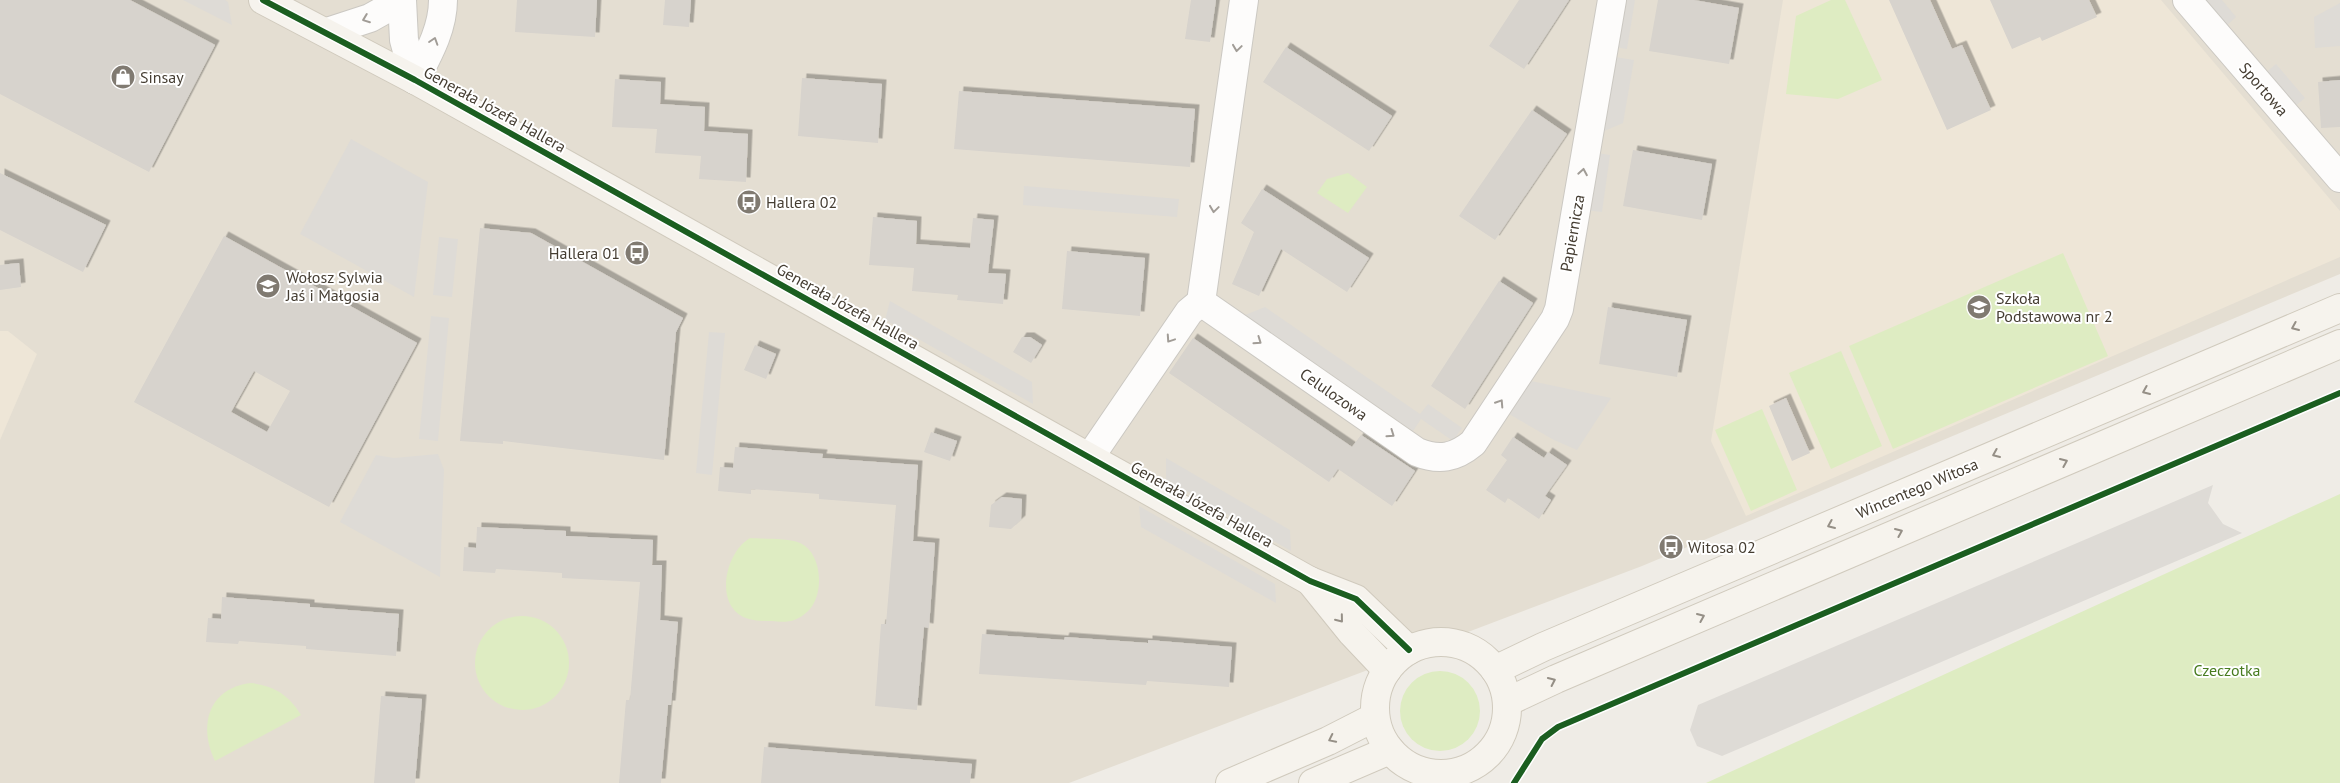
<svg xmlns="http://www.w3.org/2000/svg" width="2340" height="783" font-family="'PT Sans',sans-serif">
<defs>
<filter id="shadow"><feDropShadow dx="4.5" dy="-4.5" stdDeviation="0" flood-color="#0004"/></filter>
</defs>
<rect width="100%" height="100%" fill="#efece6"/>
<!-- residential -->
<path fill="#e4ded2" d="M0,0h2340v274l-698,292 -573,217h-1069z"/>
<!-- education -->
<g fill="#eee6d7">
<path d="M1783,0h378l179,211v46l-594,259 -35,-75z"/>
<path d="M0,331h8l29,23 -37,86z"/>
</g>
<!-- green -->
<g fill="#deecc2">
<path d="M1831,0h14l37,80 -44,19 -52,-5 10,-78z"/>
<path d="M1348,173l19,14 -19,26 -31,-20 10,-14z"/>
<path d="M2063,253l45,103 -215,93 -44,-103z"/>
<path d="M1841,351l41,95 -51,23 -42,-96z"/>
<path d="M1762,409l35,81 -46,21 -36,-81z"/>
<path d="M2340,494v289h-634z"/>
<path d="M750,538c13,1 39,0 50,5 23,10 25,54 7,69 -11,10 -21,11 -35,9 -7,0 -16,0 -23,-2 -36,-10 -25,-66 1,-81z"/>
<circle cx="522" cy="663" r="47"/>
<circle cx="1440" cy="711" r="40"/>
<path d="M251,683c23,3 37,11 50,32l-86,46c-17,-35 -7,-73 36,-78z"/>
</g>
<!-- parking -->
<g fill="#dedbd6">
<path d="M183,0h42l3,2 4,23z"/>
<path d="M1618,0h17l-8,49 -17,-3z"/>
<path d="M2200,0h22l14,17 -12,11z"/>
<path d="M2340,3v43l-25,2 -1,-31z"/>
<path d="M1609,56l25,4 -11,63 -28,12z"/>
<path d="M2276,64l29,34 -12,10 -29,-34z"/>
<path d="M351,139l77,43 -14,115 -114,-63z"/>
<path d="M1592,152l18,3 -8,57 -18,-2z"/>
<path d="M1024,186l155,13 -2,18 -154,-12z"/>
<path d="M439,237l19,2 -6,58 -19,-2z"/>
<path d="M890,301l142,81 1,22 -148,-84z"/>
<path d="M1265,307l155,107 8,-10 34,24 -9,13 -32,-22 -8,12 -168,-116z"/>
<path d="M431,316l18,2 -11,123 -19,-2z"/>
<path d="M709,332l16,1 -13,142 -16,-2z"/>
<path d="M1522,379l89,19 -34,52 -23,-10 -52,-30z"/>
<path d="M438,454l6,16 -4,107 -100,-55 36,-67 18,3z"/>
<path d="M1166,458l124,72 1,21 -125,-72z"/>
<path d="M2213,485l-5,18 15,21 19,9 -520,223 -25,-10 -7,-16 8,-25z"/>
<path d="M1139,506l136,78 1,19 -135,-76z"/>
</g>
<!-- building -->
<g fill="#d7d3cd" fill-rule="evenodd" filter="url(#shadow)">
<path d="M0,0h130l85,45 -66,127 -149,-78z"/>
<path d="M517,0h80l-2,37 -80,-5z"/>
<path d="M665,0h26l-2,27 -26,-2z"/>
<path d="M1191,0h25l-6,42 -25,-3z"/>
<path d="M1519,0h50l-45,69 -35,-23z"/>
<path d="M1658,0h36l45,8 -10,56 -80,-13z"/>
<path d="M1889,0h41l22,49 10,-4 29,65 -44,20z"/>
<path d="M1990,0h99l8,17 -55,24 -2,-4 -28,12z"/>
<path d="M1286,47l106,69 -23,35 -106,-69z"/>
<path d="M802,78l80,6 -4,59 -80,-7z"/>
<path d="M615,79l46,3 -1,22 45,3 -1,24 44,3 -2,48 -47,-3 2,-23 -46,-3 2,-24 -45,-2z"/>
<path d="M2340,80v47l-19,1 -3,-46z"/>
<path d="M959,91l236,18 -5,58 -236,-18z"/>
<path d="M1532,110l35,24 -72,106 -36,-24z"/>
<path d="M1633,150l79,14 -10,56 -79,-14z"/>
<path d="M0,173l106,52 -23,47 -83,-42z"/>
<path d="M1262,189l107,69 -22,34 -66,-43 -22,47 -27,-12 22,-52 -13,-9z"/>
<path d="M873,217l44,4 -1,23 54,4 3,-30 21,2 -6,53 18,1 -3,30 -46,-4 1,-5 -46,-4 2,-23 -45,-3z"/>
<path d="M480,228l51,5 152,85 -7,14 -12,128 -161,-19v3l-43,-3z"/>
<path d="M224,236l193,107 -88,164 -195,-105zM254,371l36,20 -23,41 -36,-20z"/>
<path d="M1067,251l78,7 -5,58 -78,-7z"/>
<path d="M19,263l2,24 -21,3v-25z"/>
<path d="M1499,281l34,22 -68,106 -34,-23z"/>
<path d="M1608,307l79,13 -10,57 -78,-13z"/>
<path d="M1022,337h8l12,8 -11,18 -18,-11z"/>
<path d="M1193,338l159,109 9,-12 54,36 -23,35 -54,-37 -9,13 -160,-109z"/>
<path d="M755,345l21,9 -10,25 -22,-9z"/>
<path d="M1786,398l24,55 -18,8 -23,-55z"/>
<path d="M931,432l26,9 -7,20 -26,-9z"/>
<path d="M1513,437l31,21 4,-6 19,13 -22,31 6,4 -12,19 -31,-21 -3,5 -19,-13 21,-30 -6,-5z"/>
<path d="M735,447l88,7 -1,4 96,7 -5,76 22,2 -6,85 -5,-1 -7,83 -42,-4 6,-82h5l10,-119 -77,-6v-5l-68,-5v5l-33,-3 2,-24 13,1z"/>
<path d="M1002,497l20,2 -1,21 -10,9 -22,-2 2,-22z"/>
<path d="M477,527l89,4v5l87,4 -1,25h10l-2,55 18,2 -7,83h-3l-7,78h-42l7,-83h4l10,-118 -78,-4v-5l-66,-4 -1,4 -32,-2 1,-24 12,1z"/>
<path d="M222,597l88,7v3l89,7 -3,42 -90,-7v-3l-67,-5 -1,3 -32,-2 2,-24 13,1z"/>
<path d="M982,634l82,6 1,-3 83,6v-3l84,7 -3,40 -82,-6 -1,4 -167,-11z"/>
<path d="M381,696l41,3 -7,84h-41z"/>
<path d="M764,747l208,17 -2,19h-209z"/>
</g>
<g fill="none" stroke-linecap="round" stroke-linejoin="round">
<defs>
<g id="street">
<path d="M402,0l2,40 11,40"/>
<path d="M1244,0l-43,302 216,150c22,9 38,6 56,-9l82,-124 4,-10 53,-309"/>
<path d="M2187,0l153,178"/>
<path d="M327,32l43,-14 32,-18"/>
<path d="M415,80c13,-25 28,-51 28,-80"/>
<path d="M1090,457l99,-145 12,-10"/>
</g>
<g id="secondary">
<path d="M263,0l152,80 895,501 46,18 53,51"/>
<path d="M1310,581l42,52 35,37"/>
<circle cx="1441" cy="708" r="66"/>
<path d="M1495,670l48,-23 797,-339"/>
<path d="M1507,702l49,-23 784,-335"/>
<path d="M1230,783l98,-42 47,-24"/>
<path d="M1313,783l77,-33"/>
</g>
</defs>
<!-- street casing -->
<use href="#street" stroke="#cbc8c2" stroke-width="30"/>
<!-- secondary casing -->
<use href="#secondary" stroke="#d0cabd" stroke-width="30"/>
<!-- street -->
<use href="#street" stroke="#fdfcfb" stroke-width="28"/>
<!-- secondary -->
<use href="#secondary" stroke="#f6f3ed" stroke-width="28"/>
<defs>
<g id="cycleway">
<path d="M263,0l152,80 895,501 46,18 53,51"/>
<path d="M1514,783l28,-44 16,-12 782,-334"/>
</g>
</defs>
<!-- cycleway casing -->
<use href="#cycleway" stroke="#fff" stroke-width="9"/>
<!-- cycleway -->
<use href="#cycleway" stroke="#1b5e20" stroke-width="6"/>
</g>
<!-- one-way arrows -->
<defs><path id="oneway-chevron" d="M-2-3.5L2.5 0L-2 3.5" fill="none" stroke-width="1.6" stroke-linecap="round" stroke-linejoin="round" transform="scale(1.25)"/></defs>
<g stroke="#a19c96">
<use href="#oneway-chevron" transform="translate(366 19) rotate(159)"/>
<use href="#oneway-chevron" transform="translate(434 41) rotate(-72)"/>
<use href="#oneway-chevron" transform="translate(1237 48) rotate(98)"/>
<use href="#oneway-chevron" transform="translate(1583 172) rotate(-80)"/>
<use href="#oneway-chevron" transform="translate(1214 209) rotate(98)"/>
<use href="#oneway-chevron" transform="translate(1170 339) rotate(124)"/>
<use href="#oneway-chevron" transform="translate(1258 341) rotate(35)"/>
<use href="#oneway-chevron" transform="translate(1500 403) rotate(-57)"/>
<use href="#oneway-chevron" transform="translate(1391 434) rotate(35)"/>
</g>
<g stroke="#958f86">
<use href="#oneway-chevron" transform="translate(2295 327) rotate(157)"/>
<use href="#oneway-chevron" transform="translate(2146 391) rotate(157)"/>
<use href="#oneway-chevron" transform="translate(1996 454) rotate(157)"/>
<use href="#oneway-chevron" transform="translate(2064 462) rotate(-23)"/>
<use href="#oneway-chevron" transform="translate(1831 525) rotate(157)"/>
<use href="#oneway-chevron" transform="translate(1899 532) rotate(-23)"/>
<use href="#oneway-chevron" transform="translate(1701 617) rotate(-23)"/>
<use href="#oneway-chevron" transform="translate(1340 619) rotate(51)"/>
<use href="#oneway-chevron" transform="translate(1552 681) rotate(-25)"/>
<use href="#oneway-chevron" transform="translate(1332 739) rotate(154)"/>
</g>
<!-- icons -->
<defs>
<symbol id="shop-disc" viewBox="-11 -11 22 22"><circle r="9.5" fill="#807a71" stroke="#fff"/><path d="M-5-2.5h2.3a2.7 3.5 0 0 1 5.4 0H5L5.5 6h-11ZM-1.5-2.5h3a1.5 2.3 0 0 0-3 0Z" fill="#fff"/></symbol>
<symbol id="bus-disc" viewBox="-11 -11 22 22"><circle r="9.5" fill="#807a71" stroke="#fff"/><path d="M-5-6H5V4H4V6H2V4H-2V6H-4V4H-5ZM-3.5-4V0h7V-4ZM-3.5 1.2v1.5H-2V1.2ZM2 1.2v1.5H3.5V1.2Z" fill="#fff"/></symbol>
<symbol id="school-disc" viewBox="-11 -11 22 22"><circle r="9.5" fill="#807a71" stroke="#fff"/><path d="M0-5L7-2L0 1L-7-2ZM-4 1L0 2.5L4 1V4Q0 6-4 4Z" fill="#fff"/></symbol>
</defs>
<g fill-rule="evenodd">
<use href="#shop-disc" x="109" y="63" width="28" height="28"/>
<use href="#bus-disc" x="735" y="188" width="28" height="28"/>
<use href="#bus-disc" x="623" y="239" width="28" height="28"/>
<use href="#school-disc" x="254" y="272" width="28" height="28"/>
<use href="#school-disc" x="1965" y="293" width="28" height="28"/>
<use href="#bus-disc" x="1657" y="533" width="28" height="28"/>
</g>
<g text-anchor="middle" stroke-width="4" stroke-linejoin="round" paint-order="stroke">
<!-- poi labels -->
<g font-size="16" fill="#453d32" stroke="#fff" text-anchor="start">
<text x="140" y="83">Sinsay</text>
<text x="766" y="208">Hallera 02</text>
<text x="620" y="259" text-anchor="end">Hallera 01</text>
<text x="286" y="283">Wołosz Sylwia<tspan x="286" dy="18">Jaś i Małgosia</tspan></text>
<text x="1996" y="304">Szkoła<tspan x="1996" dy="18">Podstawowa nr 2</tspan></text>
<text x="1688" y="553">Witosa 02</text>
</g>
<!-- street labels -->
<g font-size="16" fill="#453d32" stroke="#fff">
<text transform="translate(2264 89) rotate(49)" y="6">Sportowa</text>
<text transform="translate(495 109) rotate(29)" y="6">Generała Józefa Hallera</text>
<text transform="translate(1572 233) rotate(-80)" y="6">Papiernicza</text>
<text transform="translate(848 306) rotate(29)" y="6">Generała Józefa Hallera</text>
<text transform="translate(1334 394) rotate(35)" y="6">Celulozowa</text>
<text transform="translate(1917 488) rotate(-23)" y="6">Wincentego Witosa</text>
<text transform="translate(1202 504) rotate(29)" y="6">Generała Józefa Hallera</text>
</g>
<!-- park labels -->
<g font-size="16" fill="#487c20" stroke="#fff">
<text x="2227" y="676">Czeczotka</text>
</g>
</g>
</svg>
